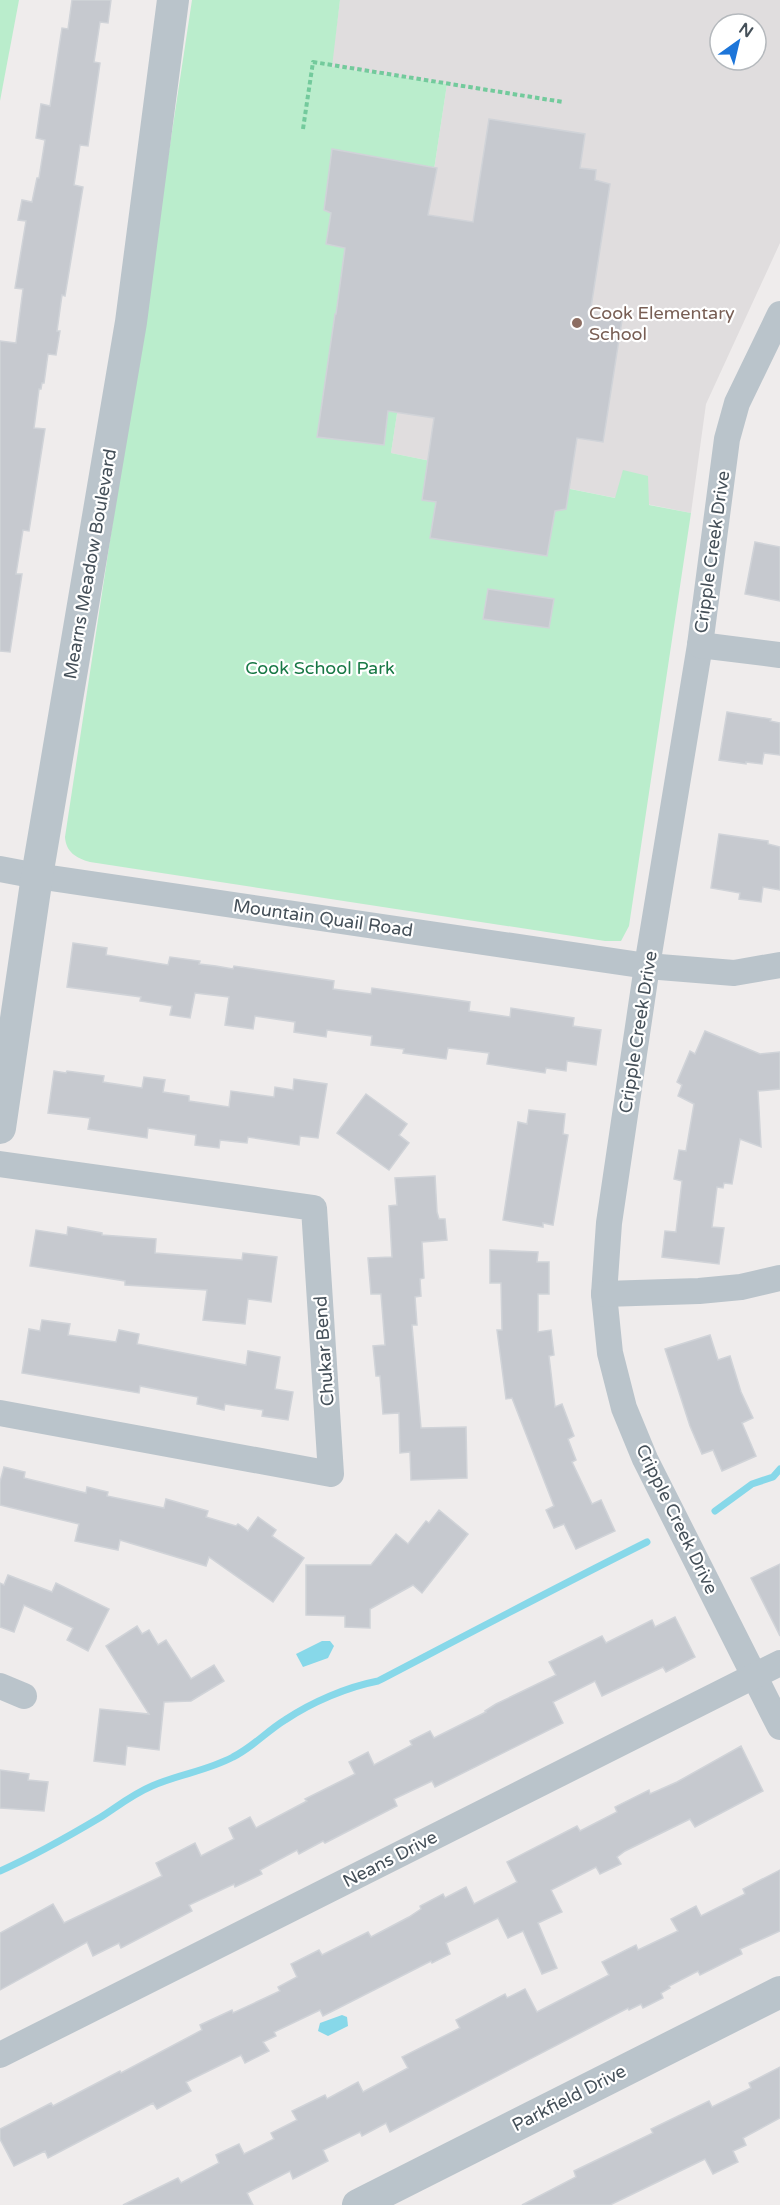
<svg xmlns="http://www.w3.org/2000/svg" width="780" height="2205" font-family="'Varela Round',sans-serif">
<rect width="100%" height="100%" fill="#efecec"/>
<!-- education -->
<path fill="#e0ddde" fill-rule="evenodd" d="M340,0h440v243l-74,161 -15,109 -300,-60 56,-369 -116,-17zM720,24h36v36h-36z"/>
<!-- green -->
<g fill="#baedcc">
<path d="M0,0h19l-19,101z"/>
<path d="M192,0h148l-8,67 115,17 -56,369 224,45 8,-28 25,6 1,29 42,8 -62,413 -8,15h-16l-515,-79c-14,-4 -24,-10 -25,-25z"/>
</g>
<!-- water -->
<g fill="#87d8e9">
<path d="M322,1641h8l4,5 -6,12 -25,9 -7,-13z"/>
<path d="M342,2015l5,2 1,9 -20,10 -10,-5 2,-8z"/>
</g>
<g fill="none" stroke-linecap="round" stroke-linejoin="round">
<!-- stream -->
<g stroke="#87d8e9" stroke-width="7">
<path d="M715,1511l37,-27 21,-7 7,-8"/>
<path d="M0,1871c34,-15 69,-35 101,-54 17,-11 32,-23 51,-31 27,-12 55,-15 81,-29 20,-10 34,-26 52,-37 27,-18 62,-33 93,-39 90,-47 179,-94 269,-139"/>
</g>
</g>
<!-- building -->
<g fill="#c6c9cf" stroke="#d0d3d8" stroke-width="1.5">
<path d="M72,0h39l-3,23 -8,-1 -6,40 6,1 -12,83 -8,-1 -6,40 9,2 -18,109 -3,-1 -5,36h3l-4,24 -8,-1 -4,29h-2l-1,6h-2l-5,39 11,1 -16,102 -6,-1 -7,44h6l-12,78 -10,-1v-310l16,2 7,-54 -8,-1 11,-67 -8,-1 4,-20 10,2 5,-24h2l6,-38 -9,-2 5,-34 9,2 12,-78 6,1z"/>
<path d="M489,119l96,15 -5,34 16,2 -1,10 15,4 -20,130 32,6 -19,122 -26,-4 -11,71 -11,2 -8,45 -117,-18 6,-36 -14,-2 12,-82 -46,-7 -4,34 -67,-8 18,-123h1l9,-66 -19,-4 5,-31 -7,-3 8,-61 105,19 -9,47 45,7z"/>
<path d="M755,542l25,5v54l-35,-7z"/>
<path d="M488,589l66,10 -5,29 -66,-9z"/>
<path d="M727,712l44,7 -1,2 10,2v32l-16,-2 -2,11 -16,-2v2l-27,-4z"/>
<path d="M719,834l49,7v3l12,3v43l-17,-3 -2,15 -22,-3 1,-6 -29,-5z"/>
<path d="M73,943l34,5 -1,7 62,10 2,-8 30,4 -1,3 17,2 17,3 1,-3 100,15 -1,8 38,5 1,-6 98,14 -1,9 41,6 1,-9 63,10 -1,8 28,4 -5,35 -29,-4 -1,10 -20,-3 -1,5 -58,-9 2,-11 -41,-5 -2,11 -43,-6 1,-4 -33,-4 1,-9 -45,-6 -1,7 -32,-5 1,-10 -40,-6 -2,13 -28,-4 4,-28 -34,-4 -5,25 -20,-3 2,-9 -32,-5 1,-4 -74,-10z"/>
<path d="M705,1031l55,23 20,-2v37l-22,2 3,56 -21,-8 -8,45 -8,-1 -1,5 -6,-1 -5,40 12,1 -5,36 -57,-7 3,-26 11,1 6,-51 -8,-2 5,-29 7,1 8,-47 -16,-8 4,-11 -5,-3 13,-31 5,3z"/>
<path d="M54,1071l12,2 1,-2 37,5 -1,6 39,6 2,-11 21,3 -2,12 26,4v5l40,6 2,-16 43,6 1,-10 18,3 1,-11 33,5 -9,54 -18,-2 -1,9 -51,-8 -1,6 -27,-3 -1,8 -24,-3 1,-10 -48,-7 -1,10 -59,-9 2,-11 -42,-5z"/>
<path d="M366,1094l41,30 -8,11 10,8 -20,27 -52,-37z"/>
<path d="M529,1110l36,4 -2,20 5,1 -15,90 -10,-2v4l-40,-7 15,-98 9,2z"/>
<path d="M435,1176l2,36 2,7h6l2,21 -25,2 2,36 -4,1 1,17 -6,1 2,28h-5l9,103 45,-1 1,51 -56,2 -1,-28 -10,1 -1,-40 -16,1 -3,-38h-4l-3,-30 12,-1 -4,-51h-10l-3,-36 24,-1 -3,-51 8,-1 -2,-27z"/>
<path d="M68,1227l34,6v2l54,4 -1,14 87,7 1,-7 34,4 -6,45 -23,-3 -3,25 -42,-4 4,-30 -82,-5v-4l-95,-15 6,-36 31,5z"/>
<path d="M490,1250l48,2 -1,10h12v32h-11v38l13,-2 3,25 -5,1 6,51 7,-3 12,32 -6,3 8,21 -4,2 20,42 9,-4 14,31 -39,18 -12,-25 -10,4 -8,-18 8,-4 -42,-108 -6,1 -9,-69h5l-1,-47h-11z"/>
<path d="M42,1320l28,4 -2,11 48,7 3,-12 20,4 -2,10 109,21 2,-14 32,6 -5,32 18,3 -5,28 -26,-4 1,-6 -38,-6 -1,6 -27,-6 1,-7 -22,-4 -36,-7 -1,7 -117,-20 7,-44 11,2z"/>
<path d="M710,1335l8,25 12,-4 11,36 12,26 -11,5 14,33 -34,15 -9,-21 -11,4 -12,-28 -25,-77z"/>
<path d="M4,1467l21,5 -1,6 62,15 1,-6 21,5 -1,4 57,12 2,-9 42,12 -2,6 30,9 2,-2 10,7 10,-14 18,13 -4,6 32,22 -31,44 -64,-45 -3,9 -86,-26 -2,10 -43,-9 4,-17 -79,-19v-23z"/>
<path d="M439,1510l29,24 -46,59 -9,-8 -43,24v19l-25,-1v-11l-39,-1v-50h65l25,-31 12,10 18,-23 3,2z"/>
<path d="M780,1564v72l-29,-58z"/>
<path d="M8,1575l44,17 4,-9 53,26 -21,42 -21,-11 6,-12 -49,-23 -10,27 -14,-5v-44l4,2z"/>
<path d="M675,1617l20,40 -29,15 -3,-5 -61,29 -7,-15 -42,21 10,21 -128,64 -3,-6 -38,18 3,7 -72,37 -2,-2 -24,13 -2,-4 -37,20 2,4 -27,13 -1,-3 -45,21 3,6 -71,37 -2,-5 -26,13 -6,-14 -87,48v-57l53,-29 11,19 98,-47 -6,-13 39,-20 6,13 33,-17 -5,-11 21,-11 6,11 51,-27 -2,-2 50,-25 -6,-12 19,-10 6,13 38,-20 -2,-4 20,-10 4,7 52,-26 -1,-1 11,-7 60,-29 -7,-13 53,-26 4,7 46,-23 3,7z"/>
<path d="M137,1626l5,8 7,-4 9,15 8,-5 25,39 23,-14 10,16 -33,20 -27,1 -5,48 -32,-4 -2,19 -31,-4 6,-52 49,5 -43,-68z"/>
<path d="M741,1746l22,45 -68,36 -5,-8 -65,32 -8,6 4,7 -21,10 -4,-7 -45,23 11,22 -24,11 19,45 -15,6 -19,-43 -15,7 -10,-20 -52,25 4,11 -18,9 -1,-2 -108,55 -3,-6 -46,22 2,4 -13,6 6,9 -24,12 -4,-8 -55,27 5,9 -34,18 -4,-6 -105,55 -3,-7 -31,15 -14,-27v-10l51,-26 2,3 67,-35 1,2 81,-43 -2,-5 32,-15 1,3 47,-22 -2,-4 19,-10 -6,-13 28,-14 3,5 46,-23 3,5 38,-20 12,-8 -1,-3 23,-12 2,4 21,-11 8,17 43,-22 -10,-20 70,-36 3,5 37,-19 -2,-5 34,-17 1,4 27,-12z"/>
<path d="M0,1770l29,4 -1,6 20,2 -4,29 -44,-3z"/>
<path d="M780,1870v61l-40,18 2,5 -42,21 -2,-4 -29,15 1,2 -9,5 2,5 -20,10 -2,-4 -12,6 -1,-2 -238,124 -4,-9 -24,13 -2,-4 -37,18 5,11 -35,18 -3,-8 -43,22 6,12h-130l55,-27 3,5 38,-20 -3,-8 23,-11 5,10 30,-15 -3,-6 26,-13 -5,-9 33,-16 2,4 31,-17 5,10 45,-24 -6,-11 58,-29 -4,-8 49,-26 2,4 18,-9 12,23 72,-37 -7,-13 34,-17 2,5 40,-19 -7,-12 25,-13 5,10 44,-22 -2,-5z"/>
<path d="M780,2067v51l-37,20 3,7 -13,6 5,11 -25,12 -8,-15 -95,46h-88l54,-28 -2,-6 79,-38 -2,-4 58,-28 3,6 39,-19 -2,-5z"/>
</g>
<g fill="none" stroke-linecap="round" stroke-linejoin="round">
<!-- path -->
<path stroke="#73ca9c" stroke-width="4" stroke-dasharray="4.5 3" stroke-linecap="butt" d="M303,129l10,-67 250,40"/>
<!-- minor -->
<g stroke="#bac4cb" stroke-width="26">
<path d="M780,314l-43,89 -10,36 -27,206 -53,321 -38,257 -5,71 6,59 14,55 21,51 135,268"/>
<path d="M700,645l80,10"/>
<path d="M0,869l37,7 610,90 87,7 46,-8"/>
<path d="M0,1164l314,44 17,266 -331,-61"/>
<path d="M604,1294l95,-3 42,-4 39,-9"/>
<path d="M0,1686l24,10"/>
<path d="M0,2055l780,-392"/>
</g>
<!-- tertiary -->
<g stroke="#bac4cb" stroke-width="32">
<path d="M0,1128l37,-252 94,-554 42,-322"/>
<path d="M358,2205l422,-213"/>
</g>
</g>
<!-- markers -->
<circle fill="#8d6e63" stroke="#fff" stroke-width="2" cx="577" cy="323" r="6"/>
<g text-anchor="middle" stroke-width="4.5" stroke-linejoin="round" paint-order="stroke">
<!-- education labels -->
<g font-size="18" fill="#785e54" stroke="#fff" text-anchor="start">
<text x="589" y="319">Cook Elementary<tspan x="589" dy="21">School</tspan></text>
</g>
<!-- street labels -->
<g font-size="18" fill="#455059" stroke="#fff">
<text transform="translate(712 552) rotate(-82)" y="6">Cripple Creek Drive</text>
<text transform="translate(90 564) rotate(-80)" y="6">Mearns Meadow Boulevard</text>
<text transform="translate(323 918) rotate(8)" y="6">Mountain Quail Road</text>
<text transform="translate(638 1032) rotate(-81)" y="6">Cripple Creek Drive</text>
<text transform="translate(324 1351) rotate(-94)" y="6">Chukar Bend</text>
<text transform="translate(677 1519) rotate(64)" y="6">Cripple Creek Drive</text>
<text transform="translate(390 1859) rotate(-27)" y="6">Neans Drive</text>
<text transform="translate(569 2098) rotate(-27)" y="6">Parkfield Drive</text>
</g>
<!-- park labels -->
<g font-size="18" fill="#187845" stroke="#fff">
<text x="320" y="674">Cook School Park</text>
</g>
</g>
<!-- north arrow -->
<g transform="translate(738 42) rotate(34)"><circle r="28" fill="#ffffff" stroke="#b5b9bd" stroke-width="1.5"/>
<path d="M0-4.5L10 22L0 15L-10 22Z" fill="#1c75d9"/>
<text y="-9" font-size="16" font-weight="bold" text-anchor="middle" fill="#455059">N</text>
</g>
</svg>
